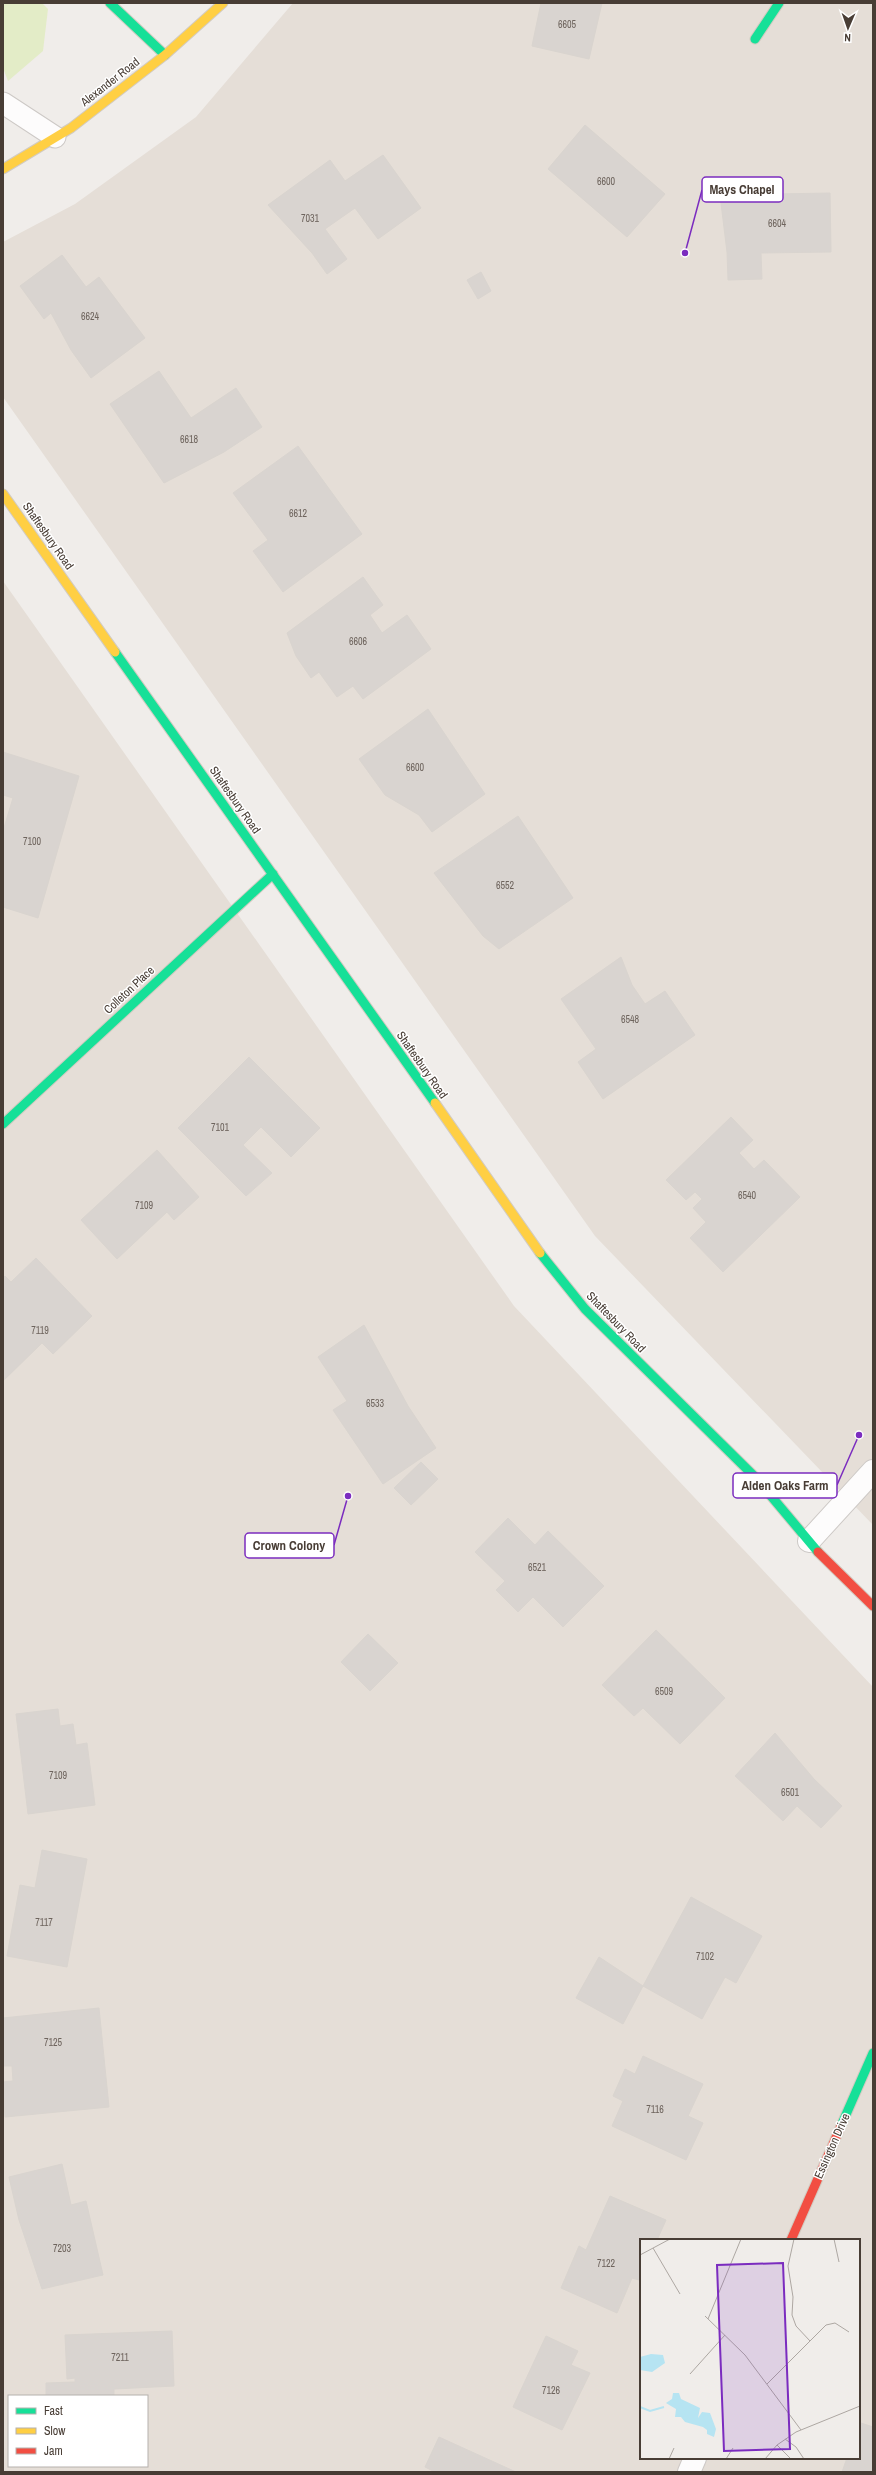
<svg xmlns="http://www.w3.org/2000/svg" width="876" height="2475" font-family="'Archivo Narrow',sans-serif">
<rect width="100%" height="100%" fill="#f0edea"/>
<!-- residential -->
<g fill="#e5ded7" fill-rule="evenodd">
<path d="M293,3h580v1522l-278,-289 -592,-839v-155l72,-38 121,-87z"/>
<path d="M3,581l511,725 359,381v785h-870zM641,2240h218v218h-218zM9,2396h138v70h-138z"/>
</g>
<!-- green -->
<path fill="#e3ecc7" d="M3,3h39l6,6 -5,42 -35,30 -5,-13z"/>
<!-- building -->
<g fill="#d9d4d0" stroke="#d9d4cf">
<path d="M541,3h61l-13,56 -57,-13z"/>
<path d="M585,125l80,69 -38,43 -79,-68z"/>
<path d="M383,155l38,53 -43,31 -23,-31 -30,21 22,30 -20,15 -15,-21 -44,-48 62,-45 15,21z"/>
<path d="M830,193l1,59 -70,1 1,26 -34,1 -1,-28 -7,-57z"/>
<path d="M62,255l24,32 13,-10 46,61 -54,40 -20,-28 -20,-37 -7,6 -24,-33z"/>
<path d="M481,272l10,19 -13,8 -11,-19z"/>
<path d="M159,371l32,47 45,-30 26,39 -38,25 -60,31 -54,-79z"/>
<path d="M298,446l64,88 -79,58 -30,-41 15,-11 -35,-47z"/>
<path d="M363,577l20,28 -13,10 12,18 25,-18 24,34 -68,50 -10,-13 -16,11 -18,-25 -8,6 -15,-22 -9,-23z"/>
<path d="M428,709l57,85 -53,38 -13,-17 -34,-20 -26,-36z"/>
<path d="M3,752l76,24 -41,142 -35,-11v-76l10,-33 -10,-3z"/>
<path d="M518,816l55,82 -74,51 -16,-13 -49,-63z"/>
<path d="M621,957l11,28 13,19 20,-13 30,44 -92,64 -25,-37 18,-13 -35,-50z"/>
<path d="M249,1057l71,71 -29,29 -30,-30 -18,18 29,28 -26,23 -68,-68z"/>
<path d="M731,1117l22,23 -14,13 15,16 10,-9 36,37 -77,75 -33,-34 16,-16 -13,-14 9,-9 -7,-7 -9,8 -20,-20z"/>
<path d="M157,1150l42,47 -25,23 -7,-8 -50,47 -36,-39z"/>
<path d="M36,1258l56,58 -39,38 -11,-11 -39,38v-103l2,-2 6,6z"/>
<path d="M364,1325l44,81 28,42 -53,36 -50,-74 14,-9 -29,-44z"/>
<path d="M421,1462l17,17 -27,26 -17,-17z"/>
<path d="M508,1518l27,27 13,-14 56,55 -41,41 -30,-30 -15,15 -22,-22 9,-9 -30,-29z"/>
<path d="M656,1630l69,68 -45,46 -37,-36 -9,8 -32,-31z"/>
<path d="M368,1634l30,29 -28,28 -29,-29z"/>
<path d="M58,1709l2,17 13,-2 3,21 11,-2 8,62 -67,9 -12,-100z"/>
<path d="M775,1733l39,46 28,27 -21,22 -24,-22 -14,15 -48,-45z"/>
<path d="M42,1850l45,9 -20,108 -60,-11 13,-71 15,3z"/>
<path d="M691,1897l71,39 -26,47 -11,-6 -23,42 -59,-33z"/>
<path d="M599,1957l44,29 -20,38 -47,-26z"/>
<path d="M99,2008l10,99 -104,10 -2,-35 10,-1 -1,-15h-9v-48z"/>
<path d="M643,2056l60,28 -15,32 15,7 -17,37 -74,-34 11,-25 -10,-5 12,-27 10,5z"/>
<path d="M62,2164l9,41 15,-4 17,74 -61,14 -23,-69 -10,-43z"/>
<path d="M610,2196l56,24 -9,20h-16v36l-2,4 -7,-2 -15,35 -56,-25 18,-42 7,4z"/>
<path d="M172,2331l2,55 -60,3v7h-68v-13l29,-1v-4l-8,1 -2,-44z"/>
<path d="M546,2336l32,15 -7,14 19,8 -28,57 -49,-23z"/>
<path d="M861,2423l12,4v45h-31l5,-14h12v-30z"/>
<path d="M439,2437l77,35h-81l-10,-5z"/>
</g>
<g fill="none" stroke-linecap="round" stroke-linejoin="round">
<defs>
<path id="lane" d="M3,103l52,34"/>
<g id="street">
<path d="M809,1541l64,-70"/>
<path d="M689,2472l6,-14"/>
</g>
<g id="fast">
<path d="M110,3l55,52"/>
<path d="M755,39l24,-36"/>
<path d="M115,652l320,451"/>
<path d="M3,1124l270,-250"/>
<path d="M540,1253l45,56 171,169 62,74"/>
<path d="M841,2126l32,-73"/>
</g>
<g id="slow">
<path d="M3,169l68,-41 94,-73 58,-52"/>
<path d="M3,494l112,158"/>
<path d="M435,1103l105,150"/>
</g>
<g id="jam">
<path d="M818,1552l55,54"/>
<path d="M791,2240l50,-114"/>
</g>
</defs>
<!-- lane casing -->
<use href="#lane" stroke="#cdc9c6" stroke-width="23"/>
<!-- street casing -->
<use href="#street" stroke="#cdc9c6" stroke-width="24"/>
<!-- fast casing -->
<use href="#fast" stroke="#d2cbc1" stroke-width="11"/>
<!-- slow casing -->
<use href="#slow" stroke="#d2cbc1" stroke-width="11"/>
<!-- jam casing -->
<use href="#jam" stroke="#d2cbc1" stroke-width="11"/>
<!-- lane -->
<use href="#lane" stroke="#fdfcfc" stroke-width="21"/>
<!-- street -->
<use href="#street" stroke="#fdfcfc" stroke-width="22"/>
<!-- fast -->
<use href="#fast" stroke="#16e098" stroke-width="9"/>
<!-- slow -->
<use href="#slow" stroke="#ffcf43" stroke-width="9"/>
<!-- jam -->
<use href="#jam" stroke="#f24e42" stroke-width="9"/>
</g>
<g text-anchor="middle" stroke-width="3" stroke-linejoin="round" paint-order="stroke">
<!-- number labels -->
<g font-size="10" fill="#6e645d">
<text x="567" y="28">6605</text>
<text x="606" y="185">6600</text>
<text x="310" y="222">7031</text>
<text x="777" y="227">6604</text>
<text x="90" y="320">6624</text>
<text x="189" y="443">6618</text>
<text x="298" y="517">6612</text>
<text x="358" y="645">6606</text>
<text x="415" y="771">6600</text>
<text x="32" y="845">7100</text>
<text x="505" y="889">6552</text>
<text x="630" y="1023">6548</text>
<text x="220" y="1131">7101</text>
<text x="747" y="1199">6540</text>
<text x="144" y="1209">7109</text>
<text x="40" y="1334">7119</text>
<text x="375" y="1407">6533</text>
<text x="537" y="1571">6521</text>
<text x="664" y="1695">6509</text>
<text x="58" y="1779">7109</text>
<text x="790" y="1796">6501</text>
<text x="44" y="1926">7117</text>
<text x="705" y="1960">7102</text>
<text x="53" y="2046">7125</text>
<text x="655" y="2113">7116</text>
<text x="62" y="2252">7203</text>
<text x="606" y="2267">7122</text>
<text x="120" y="2361">7211</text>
<text x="551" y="2394">7126</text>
</g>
<!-- street labels -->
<g font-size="12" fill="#483d35" stroke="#fff">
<text transform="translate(110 82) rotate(-38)" y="4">Alexander Road</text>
<text transform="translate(48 536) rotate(55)" y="4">Shaftesbury Road</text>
<text transform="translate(235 800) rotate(55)" y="4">Shaftesbury Road</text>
<text transform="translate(129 990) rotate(-43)" y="4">Colleton Place</text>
<text transform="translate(422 1065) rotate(55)" y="4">Shaftesbury Road</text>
<text transform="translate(616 1322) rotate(46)" y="4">Shaftesbury Road</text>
<text transform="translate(832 2146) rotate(-66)" y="4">Essington Drive</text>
</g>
</g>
<!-- overview -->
<g transform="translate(640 2239)">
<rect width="220" height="220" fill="#f0edea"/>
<path d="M11,115l12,1 2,8 -13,9 -12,-2v-13zM33,154h6l2,6 19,9 -2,10 4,-6 8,1 6,16 -2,8 -7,-3v-4l-4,-3 -18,-5 -4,-5h-6l1,-8 -10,-6 6,-4z" fill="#b6e4f2"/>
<path fill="none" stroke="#b6e4f2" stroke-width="2" d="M0,168l10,4 14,-4"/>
<path fill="none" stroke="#ada7a2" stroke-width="1" d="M154,0l-6,27 5,31 -1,18 4,11 14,15M194,0l5,23M13,9l27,46M0,16l30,-16M65,77l40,39 56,75M68,80l33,-80M50,135l35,-39M127,145l59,-59 9,-2 14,9M145,200l11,8 8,12M137,206l14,14M29,220l5,-11M86,220l7,-11M125,220l12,-14 19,-13 64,-26"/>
<path fill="#7b2cbf" fill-opacity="0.15" stroke="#7b2cbf" stroke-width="2" d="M143,24l7,186 -66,2 -7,-186z"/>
<rect width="220" height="220" fill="none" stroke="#483d35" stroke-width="2"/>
</g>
<!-- callouts -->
<path fill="none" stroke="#7b2cbf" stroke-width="1.5" d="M685 253L702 190M859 1435L837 1485M348 1496L334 1545"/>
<g fill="#7b2cbf" stroke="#fff" stroke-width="1.5">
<circle cx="685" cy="253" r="4"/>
<circle cx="859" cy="1435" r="4"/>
<circle cx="348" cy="1496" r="4"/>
</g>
<g fill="#fff" stroke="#7b2cbf" stroke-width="1.5">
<rect x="702" y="177" width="81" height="25" rx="4"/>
<rect x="733" y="1473" width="104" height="25" rx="4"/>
<rect x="245" y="1533" width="89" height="25" rx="4"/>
</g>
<g font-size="13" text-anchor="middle" font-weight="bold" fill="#483d35">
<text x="742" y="194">Mays Chapel</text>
<text x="785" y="1490">Alden Oaks Farm</text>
<text x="289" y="1550">Crown Colony</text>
</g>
<!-- border -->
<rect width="876" height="2475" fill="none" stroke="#483d35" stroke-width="8"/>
<!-- legend -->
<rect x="8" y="2395" width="140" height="72" fill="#ffffff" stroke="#b6b1ae"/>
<rect x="16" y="2408" width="20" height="6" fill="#16e098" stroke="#b6b1ae"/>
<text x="44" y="2415" font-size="12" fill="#483d35">Fast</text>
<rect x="16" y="2428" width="20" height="6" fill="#ffcf43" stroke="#b6b1ae"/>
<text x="44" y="2435" font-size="12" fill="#483d35">Slow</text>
<rect x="16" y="2448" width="20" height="6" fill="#f24e42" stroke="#b6b1ae"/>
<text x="44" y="2455" font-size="12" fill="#483d35">Jam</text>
<!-- north arrow -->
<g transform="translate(848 28) rotate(182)" stroke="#ffffff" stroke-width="3" paint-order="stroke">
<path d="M0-3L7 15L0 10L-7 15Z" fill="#483d35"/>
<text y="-6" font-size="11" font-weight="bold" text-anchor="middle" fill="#483d35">N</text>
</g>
</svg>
